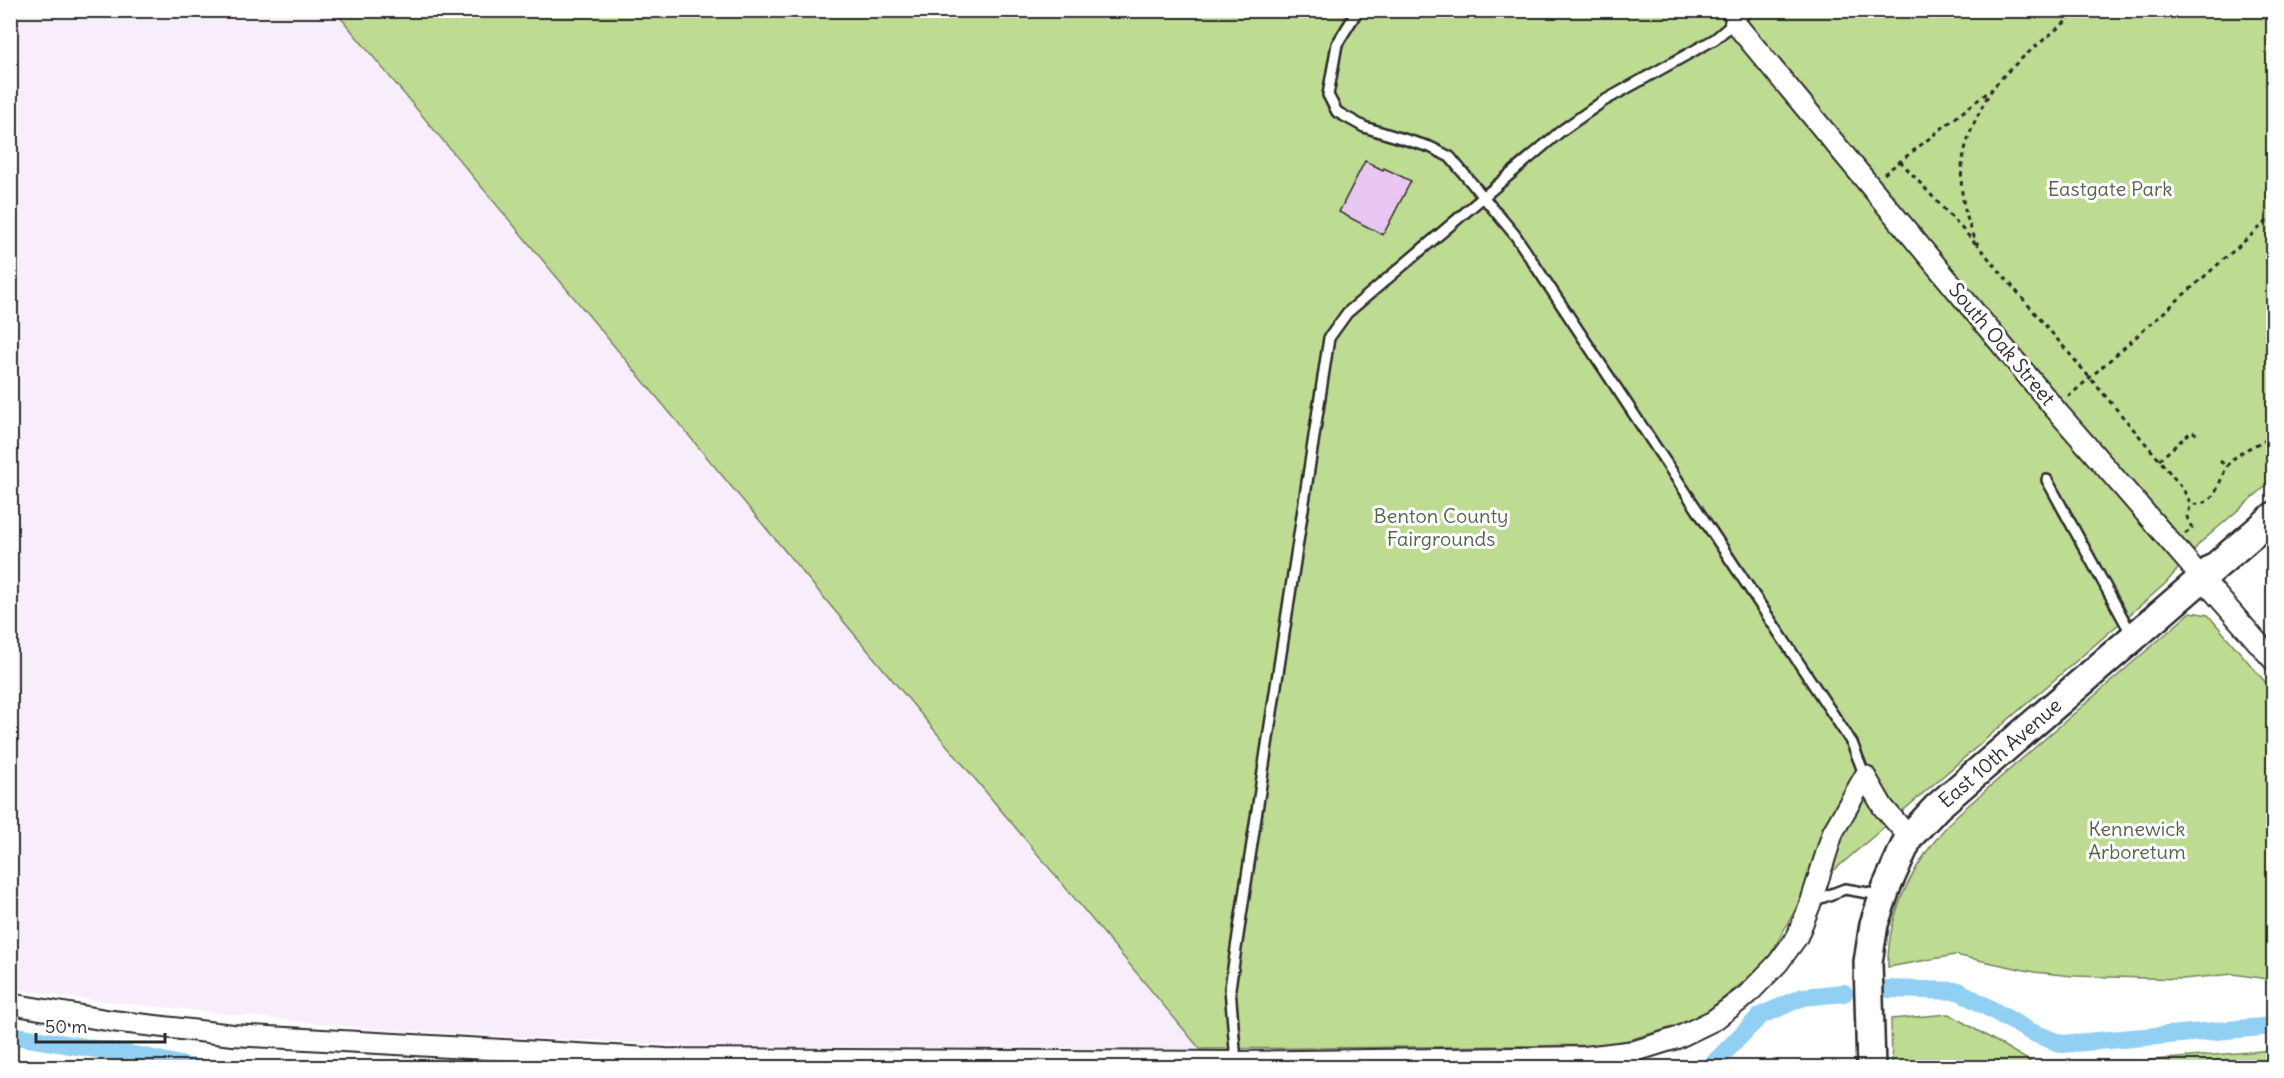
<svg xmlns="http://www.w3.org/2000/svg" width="2284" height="1078" font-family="Delius,sans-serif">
<rect width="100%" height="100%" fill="#fff"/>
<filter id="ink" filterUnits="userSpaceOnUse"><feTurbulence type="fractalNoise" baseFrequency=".0167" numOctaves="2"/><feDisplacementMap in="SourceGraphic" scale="12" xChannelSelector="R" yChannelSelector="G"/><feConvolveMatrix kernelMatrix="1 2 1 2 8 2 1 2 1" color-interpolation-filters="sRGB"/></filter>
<g filter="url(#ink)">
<!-- built -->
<path fill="#f8eefb" d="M10,11h325l865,1038 -505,-3 -315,-16 -316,-33 -53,-9z"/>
<!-- green -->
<g fill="#bedb92" stroke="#74835e" stroke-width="1.5">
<path d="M335,11h1938v469l-73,63 -35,41 -364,315 -36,66 -71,56 -83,24 -411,4z"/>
<path d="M2191,612l17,3 65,76v289l-40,-6 -50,5 -110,-3 -39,-4 -79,-17 -67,12c-1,-58 29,-110 68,-151z"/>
<path d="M1949,1014l91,53h-148l-1,-48z"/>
<path d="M2273,1050v17h-203z"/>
</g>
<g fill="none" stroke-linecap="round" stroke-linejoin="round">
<!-- canal -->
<g stroke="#91d0f2" stroke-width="18">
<path d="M1888,989l71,2 72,41 31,12 212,-18"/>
<path d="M10,1035l135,22 49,11"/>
<path d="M1709,1068l51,-52 43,-19 41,-4"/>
</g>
</g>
<!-- building -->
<path fill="#e8c7f3" stroke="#2b2b2b" stroke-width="1.5" d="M1365,161l18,9 1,-2 27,13 -28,54 -44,-23z"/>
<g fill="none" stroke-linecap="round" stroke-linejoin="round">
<defs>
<g id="lane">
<path d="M1358,10l-21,34 -9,51 9,17 27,15 66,20 20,10 65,78 337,508 13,33"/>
<path d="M1725,10l10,13"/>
<path d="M2047,480l85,155"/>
<path d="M1813,901l32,-12 35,6"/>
<path d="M1236,1062l-6,-74 99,-650 18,-25 214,-182 41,-29 113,-63 34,-29"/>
</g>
<g id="street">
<path d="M1735,23l320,386 219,252"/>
<path d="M10,1004l102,17 121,14 433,24 570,3 349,-5 50,-6 42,-13 37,-18 33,-25 31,-32 19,-26 14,-35 22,-70 32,-56 18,31 26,30"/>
</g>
<path id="secondary" d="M1871,1068l-3,-106 6,-38 13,-38 22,-49 28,-30 337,-291"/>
</defs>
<!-- lane casing -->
<use href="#lane" stroke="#2b2b2b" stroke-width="14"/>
<!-- street casing -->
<use href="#street" stroke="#2b2b2b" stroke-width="24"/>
<!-- secondary casing -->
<use href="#secondary" stroke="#2b2b2b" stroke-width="32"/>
<!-- path -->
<g stroke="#2b2b2b" stroke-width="3" stroke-dasharray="4.5 4.5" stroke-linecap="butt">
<path d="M2079,10c-25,23 -65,51 -85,77 -8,10 -13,22 -18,32 -21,45 -19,84 3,128l178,210 26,32 8,15c30,3 26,-29 41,-44 12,-11 27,-17 42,-23"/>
<path d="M2268,127l6,6"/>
<path d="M1900,161l76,83"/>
<path d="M1884,174l108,-85"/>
<path d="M2068,397l206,-182"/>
<path d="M2159,460l33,-29 7,5"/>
<path d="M2220,461l7,6"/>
<path d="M2185,534l7,-6 -5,-11 4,-13"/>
</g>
<!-- lane -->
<use href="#lane" stroke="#fff" stroke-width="9"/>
<!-- street -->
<use href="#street" stroke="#fff" stroke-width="20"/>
<!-- secondary -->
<use href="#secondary" stroke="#fff" stroke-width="27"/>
</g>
</g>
<g text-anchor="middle" stroke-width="6" stroke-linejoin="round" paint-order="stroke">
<!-- park labels -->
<g font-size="20" fill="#57604a" stroke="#fff">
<text x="2110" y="196">Eastgate Park</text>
<text x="1441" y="523">Benton County<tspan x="1441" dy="23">Fairgrounds</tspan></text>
<text x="2137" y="836">Kennewick<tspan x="2137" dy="23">Arboretum</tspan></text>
</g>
<!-- street labels -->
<g font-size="20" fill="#2b2b2b" stroke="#fff">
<text transform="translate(2002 344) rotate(50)" y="7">South Oak Street</text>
<text transform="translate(2000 753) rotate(-41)" y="7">East 10th Avenue</text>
</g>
</g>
<!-- margin -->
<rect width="2284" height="1078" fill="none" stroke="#fff" stroke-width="36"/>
<rect x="18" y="18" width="2248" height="1042" fill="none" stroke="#2b2b2b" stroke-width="2" filter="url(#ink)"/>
<!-- scale -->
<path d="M36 1033v9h129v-9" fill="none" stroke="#2b2b2b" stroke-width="3"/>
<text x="45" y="1033" font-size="18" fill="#2b2b2b" stroke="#ffffff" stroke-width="4.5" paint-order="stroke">50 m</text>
</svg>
